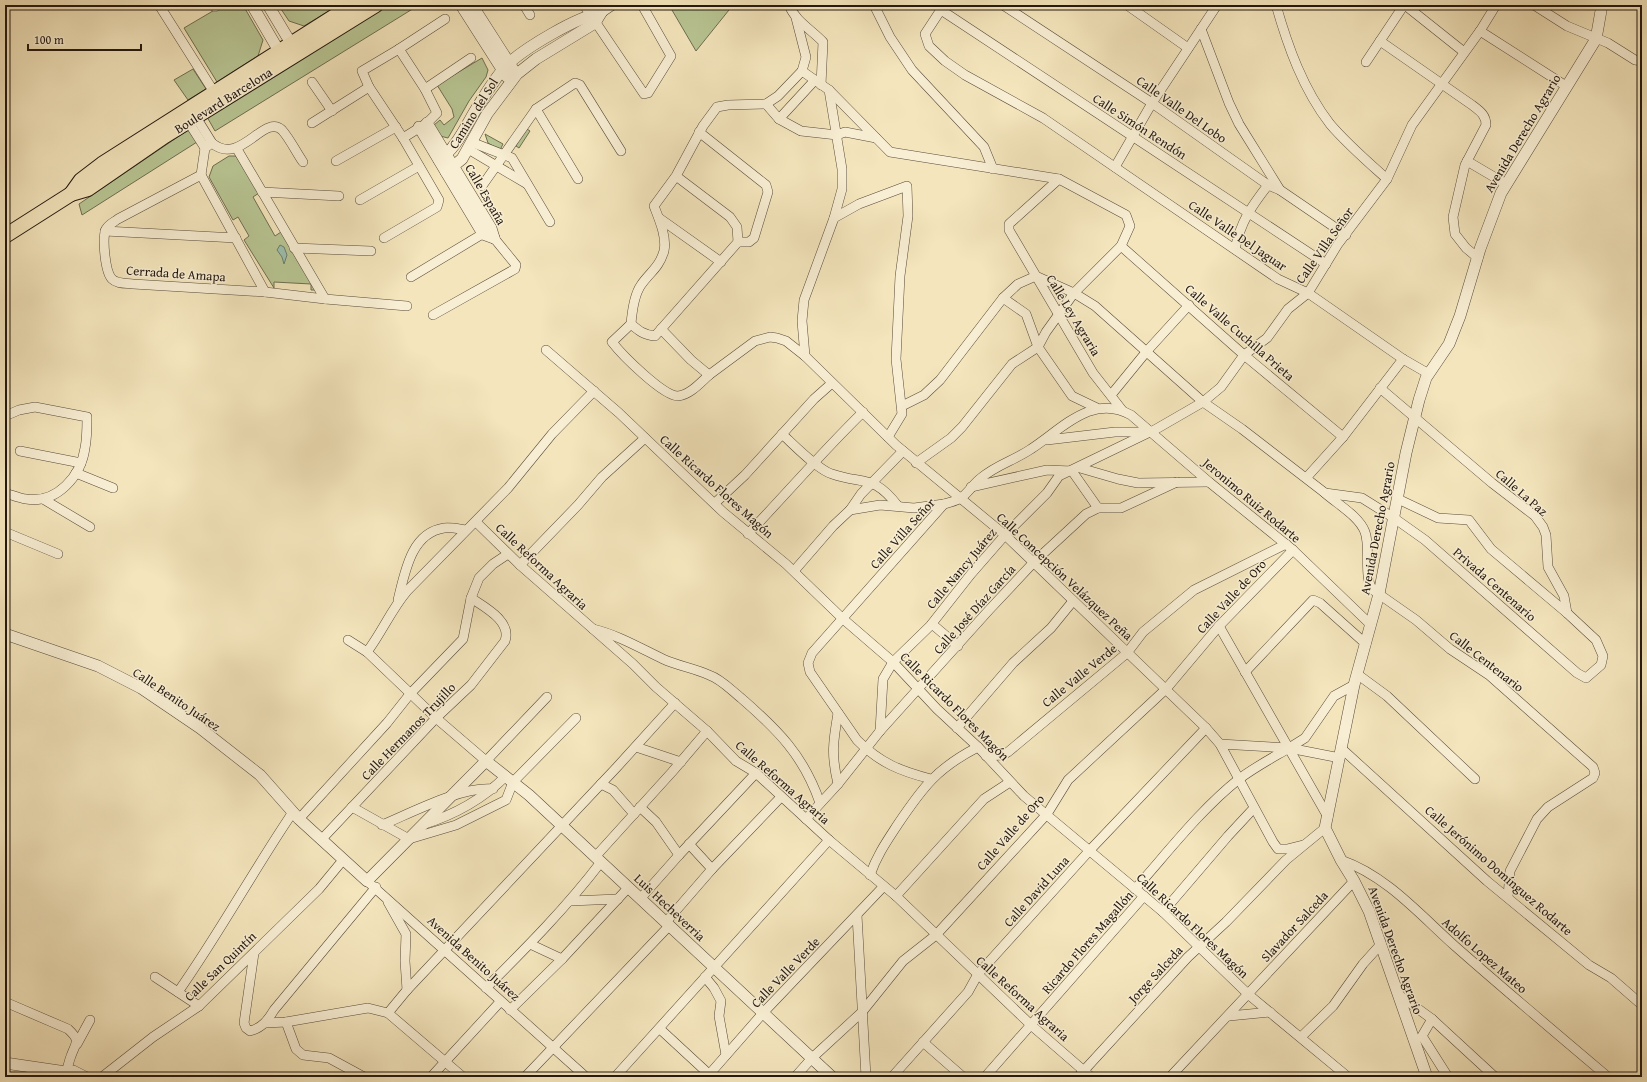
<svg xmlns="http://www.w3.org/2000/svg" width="1647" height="1082" font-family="'Gentium Book Plus',serif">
<rect width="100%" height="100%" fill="#f4e5bc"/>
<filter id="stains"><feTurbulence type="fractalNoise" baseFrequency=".005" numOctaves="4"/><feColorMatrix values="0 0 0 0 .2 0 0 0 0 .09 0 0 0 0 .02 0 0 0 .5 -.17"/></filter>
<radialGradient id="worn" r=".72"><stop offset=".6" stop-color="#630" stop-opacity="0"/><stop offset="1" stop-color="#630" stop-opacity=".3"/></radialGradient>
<!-- green -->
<g fill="#b8c593" stroke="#6e6e51">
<path d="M223,5h20l20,35 -5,16 -41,26 -33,-54z"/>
<path d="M296,5h43l-35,21 -15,-5 -10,-15 9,4z"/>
<path d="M388,5h31l-204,126 -8,-14z"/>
<path d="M669,5h64l-37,46z"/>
<path d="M482,58l6,12 -2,7 -17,24 -21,37 -8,-2 -6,-11 6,-5 4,5 10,-8 -2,-8 -15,-24z"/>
<path d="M193,69l13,20 -18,11 -14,-20z"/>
<path d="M524,127l6,4 -11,17 -3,-2z"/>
<path d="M188,130l9,12 -115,73 -3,-11z"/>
<path d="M485,134l18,10 -3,6 -12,-7z"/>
<path d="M229,156h7l23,37 -6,4 22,39 6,-4 34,58h-4v-6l-37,-2v6l-30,-48 5,-4 -11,-19 -5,3 -24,-43 4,-11z"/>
</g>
<!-- water -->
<path fill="#9cbfae" stroke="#6c7c6e" d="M280,245l4,2 3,8 -3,9 -2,-7 -5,-7z"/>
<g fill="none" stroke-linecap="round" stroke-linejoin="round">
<defs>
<g id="minor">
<path d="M159,5l55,87"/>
<path d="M213,5l2,2"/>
<path d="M524,5l6,10"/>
<path d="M584,5l60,89 4,-1 23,-37 -29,-51"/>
<path d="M789,5c6,16 23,25 34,37l-2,43"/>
<path d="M874,5l16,32 22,33 72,77 9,22"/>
<path d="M944,5l-19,29 4,12 16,15 20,14 78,43 235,161 30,14 95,66 26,15"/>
<path d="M1003,5l149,98 116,82 12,5 66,45"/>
<path d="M1127,5l61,43"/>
<path d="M1276,5c12,42 27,84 54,119 17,20 38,38 57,55"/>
<path d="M1405,5l59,47"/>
<path d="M1534,5l33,21 41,17 27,17 7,1"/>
<path d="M941,10l385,254"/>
<path d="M601,13l12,-8"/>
<path d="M796,18l10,39 -4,14"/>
<path d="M1201,29l28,74 10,21 41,66"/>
<path d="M1480,31l86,55"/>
<path d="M1380,41l92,64c8,6 14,10 14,20l-21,40 -12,52 2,17 11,14 12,10"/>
<path d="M399,49l26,40 12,24 -10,10 -24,15"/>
<path d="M1366,62l38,-57"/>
<path d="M312,82l20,29"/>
<path d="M425,89l46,-31"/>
<path d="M766,104l13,15 22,12 36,4 8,-3 31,6"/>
<path d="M536,109l42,70"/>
<path d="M194,114l18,29"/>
<path d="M186,118l19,30"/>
<path d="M779,119l36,-39"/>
<path d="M312,123l57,-36"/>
<path d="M699,132l67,53 2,7 -14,46 -5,4h-11"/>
<path d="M471,142l41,16 38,64"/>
<path d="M237,149l88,150"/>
<path d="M468,149l59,35"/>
<path d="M336,161l60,-34"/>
<path d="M1467,161l39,23"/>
<path d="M303,162c-7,-10 -13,-23 -21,-32 -18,-17 -42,37 -70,13l-7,5 -4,27 -83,44c-4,3 -9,5 -12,10 -4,9 -1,43 6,50 5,5 14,4 21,5l132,8 60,7 82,7"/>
<path d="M1115,167l37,-64 65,-98"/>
<path d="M201,175l64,117"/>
<path d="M676,176l54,41 7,10 1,15 -83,94c-11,-1 -16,-5 -24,-12 1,-12 3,-29 10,-39 9,-13 18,-17 23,-34 3,-14 -5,-32 -10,-45l22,-30 27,-50 14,-19 11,-2 38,-1 12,-8 24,-25 27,19 61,62 169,27 67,36 4,11 -9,20 -47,47 -28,39 -8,15 -26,17 -50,63 -11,11 -35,25"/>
<path d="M1059,179l-50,45v6l84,143 29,37"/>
<path d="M482,186l54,-77 39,-26 5,2 41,66"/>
<path d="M262,192l77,4"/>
<path d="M360,200l59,-34"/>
<path d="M659,218l62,44"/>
<path d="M834,218l25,-14 48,-18 1,30 -8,60 -4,83 6,55 -14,23"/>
<path d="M105,231l131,7"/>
<path d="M384,238l53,-31 2,-7 -36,-62 -34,-51 -7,-16 37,-22 46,-30"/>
<path d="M1121,246l123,109 99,82"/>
<path d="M294,248l77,3"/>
<path d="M1235,249c6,-28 16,-42 33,-64"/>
<path d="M411,277l78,-47"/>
<path d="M1003,298l23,16 12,33 34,49 25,12"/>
<path d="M433,315l82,-46 1,-4 -22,-27"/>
<path d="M631,324l-19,18c10,13 51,54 66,54 12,-1 23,-14 31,-21"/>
<path d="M661,329l30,31 18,15 46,-34 15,-4 7,1 9,3 19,15 91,89 109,90 201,193 14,16 53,98 5,7h9l16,-4"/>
<path d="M546,350l73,63 104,99 63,52 56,54 51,44 44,47 41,38 46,49 139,116 86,83 99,82"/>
<path d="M805,356l-3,-35 2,-21 30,-82 8,-29v-20l-13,-79"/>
<path d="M1380,388l112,95 43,33 8,11 3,8 2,32 16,29 3,17"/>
<path d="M1111,395l36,-44 42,-46"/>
<path d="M902,406l22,-11 16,-15 63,-82 15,-14 18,-8 38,17 21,13 108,96 39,27 83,64 37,5 32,20 31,22 152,133 9,5 15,-13 2,-9 -7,-16 -29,-27 -76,-64 -22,-29 -31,-2 -40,-19"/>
<path d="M5,416l14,-6 16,-3 52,10c0,10 0,21 -2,31 -4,28 -28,56 -59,51 -7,-1 -14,-4 -21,-6"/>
<path d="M782,434c11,10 36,36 50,40 33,11 41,0 66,32"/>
<path d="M1047,440l68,-8h36l52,-30 18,-15 23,-32 23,-17 21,-29 20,-16 30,-49 49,-65 25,-54 68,-94 16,-26"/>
<path d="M20,451l61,12"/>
<path d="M1080,468l38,11 20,4 71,-1"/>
<path d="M76,473l37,15"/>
<path d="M1307,477l36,-40 60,-78"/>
<path d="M971,487l76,-17 25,1 26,37"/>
<path d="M1325,493c12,11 34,23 40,39 6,16 -2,46 8,58l43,30 34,29 39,26 104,92 2,6 -2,5 -45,29 -11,12 -27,52 -2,26"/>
<path d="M43,499l47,28"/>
<path d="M715,503l30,-28 69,-76 18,-16"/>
<path d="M850,510l30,-5 34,3 30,-4"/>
<path d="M476,522l44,43 113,99 23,23 51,44 29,30 20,12 73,67 67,56 135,129 60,52"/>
<path d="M5,532l53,22"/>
<path d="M748,534c39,-41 75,-83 115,-122"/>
<path d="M520,565l58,-60 24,-28 43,-39"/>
<path d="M794,571l39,-45 17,-16 11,-16 42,-43"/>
<path d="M398,600c7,-28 13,-67 46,-72 7,-1 15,1 22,2"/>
<path d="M932,624l26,22"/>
<path d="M1219,626l109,191"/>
<path d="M593,629c25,6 47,19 70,30 15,7 31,9 46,16 12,4 22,15 32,23 37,32 63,58 79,105"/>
<path d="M348,640l19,12 69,66 50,43 61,-64"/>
<path d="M367,652c15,-20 24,-42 40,-61l101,-103 44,-54 42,-43"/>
<path d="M1245,672l68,-72 7,3 46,41"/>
<path d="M1357,674l30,22 88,83"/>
<path d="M957,728l56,-65 38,-35 22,-27"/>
<path d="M880,731l3,-52 10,-17 37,-36 41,-52 34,-39 42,-42 12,-17 91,-44"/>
<path d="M636,747l45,15"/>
<path d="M1289,748l16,-10 29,-42 20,-11"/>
<path d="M1289,748l51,10"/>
<path d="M1342,749l145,132 102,84 22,13 31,27"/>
<path d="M986,756l17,-1 5,-3 119,-99 16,-21 51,-42 92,-46"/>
<path d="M931,779c-31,-8 -51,-16 -74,-39l-47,-68 -2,-9 4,-10 132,-149c6,-2 13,-3 17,-6 8,-6 13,-15 20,-20 15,-13 34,-18 50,-29 31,-20 61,-56 100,-34l78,67 84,68 78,75"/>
<path d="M601,784l12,6 21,24"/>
<path d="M838,784c-7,-29 -5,-42 0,-71"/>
<path d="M352,807l57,32 47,-14 50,-25 7,-18 63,-64"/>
<path d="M640,807l16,15 23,33"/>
<path d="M299,819l88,-96 23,-29 53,-55 8,-41 8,-20 14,-14 15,-10"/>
<path d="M806,819l32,-35 42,-53 109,-121 45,-48 52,-48 12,-6h23l56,-26"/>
<path d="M382,825c29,-12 80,-39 111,-36"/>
<path d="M422,825c32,-10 61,-26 84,-49"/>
<path d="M321,840l115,-122 35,-33 34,-44c7,-20 -21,-34 -34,-43"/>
<path d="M689,844l23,25"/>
<path d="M595,857l77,-85 35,-41"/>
<path d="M1341,860c46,16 79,55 115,87 50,44 101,87 152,130"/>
<path d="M870,875c7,-20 17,-34 28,-51 25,-37 39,-56 80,-77"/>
<path d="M367,881l219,196"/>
<path d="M1135,889c33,-37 66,-80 104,-110 16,-12 33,-21 50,-31l-69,-4"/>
<path d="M896,896l88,-97 26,-17"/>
<path d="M640,899l39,-44 77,-82"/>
<path d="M570,901l48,-2"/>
<path d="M388,902l18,32 -1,27 2,29"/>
<path d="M1163,912l65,-76 26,-28"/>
<path d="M857,915l9,162"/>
<path d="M666,922l46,-53 69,-72"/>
<path d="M530,944l32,15"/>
<path d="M254,953l-10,70 2,5 4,3c12,-3 18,-11 24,-21l102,-123"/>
<path d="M155,977l44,29"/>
<path d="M705,977l9,11 7,13 -2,15 7,39"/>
<path d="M486,988c40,-40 80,-80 115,-126"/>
<path d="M178,992c41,-58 75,-121 115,-180"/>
<path d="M1399,995l33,24 63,58"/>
<path d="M5,1002l63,27c13,12 8,13 3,27 -2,5 -3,11 -5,16"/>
<path d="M510,1010l52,-51 66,-71"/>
<path d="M388,1013l19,-23 210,-223 58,-64"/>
<path d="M1229,1016l41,-4"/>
<path d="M1432,1019l-10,17 26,41"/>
<path d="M286,1022l10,27 7,6 26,3 35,19"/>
<path d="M266,1023l20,-1 82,-14 20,5 75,64"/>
<path d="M660,1029l52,48"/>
<path d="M1301,1037l32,-31 30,-42 18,-20"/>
<path d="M923,1042l40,35"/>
<path d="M77,1044l13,-24"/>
<path d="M102,1077l51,-40 46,-31 120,-117 24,-29"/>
<path d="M431,1077l69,-75"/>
<path d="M525,1077l144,-151"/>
<path d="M615,1077l214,-237"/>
<path d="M707,1077l56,-64 120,-126"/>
<path d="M795,1077l17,-19 50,-46 41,-51 33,-26 111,-121 21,-34 98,-91 53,-63 74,-76"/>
<path d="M892,1077l76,-85 10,-18 112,-124 116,-122"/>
<path d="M985,1077l159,-181"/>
<path d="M1078,1077l110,-120 38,-35 60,-62 39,-32"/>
<path d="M1170,1077l184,-196"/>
</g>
<g id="tertiary">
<path d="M252,5l31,53"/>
<path d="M268,5l27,45"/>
<path d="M461,5l46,72"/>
<path d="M472,5l41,64"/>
<path d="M427,123l64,105 3,10"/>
<path d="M419,127l64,107 11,4"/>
<path d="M439,160c18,-12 27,-35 39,-54 9,-14 18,-30 30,-42 17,-16 70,-48 93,-51"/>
<path d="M446,172l16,-13 25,-45 30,-40 19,-15 59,-36 6,-10"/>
<path d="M5,634l93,32 43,22 59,40 60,47 39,44 68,62 119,-120 43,34 303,282"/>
<path d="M5,1063l61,9 7,-1 12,6"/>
<path d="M1427,1077l-58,-166 -15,-30 -13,-21 -16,-32 29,-143 25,-91 27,-141 13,-53 7,-22 23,-34 11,-28 20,-67 21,-56 95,-154 6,-34"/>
</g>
<g id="primary">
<path d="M71,194l10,-14 21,-16 250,-159"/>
<path d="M5,236l66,-42 17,-5 77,-53 211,-131"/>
</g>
</defs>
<!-- minor casing -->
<use href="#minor" stroke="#574b3a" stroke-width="10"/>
<!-- tertiary casing -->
<use href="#tertiary" stroke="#574b3a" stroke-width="12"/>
<!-- primary casing -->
<use href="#primary" stroke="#23180f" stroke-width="16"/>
<!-- minor -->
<use href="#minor" stroke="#f8eed3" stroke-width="9"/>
<!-- tertiary -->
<use href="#tertiary" stroke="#f8eed3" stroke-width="11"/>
<!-- primary -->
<use href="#primary" stroke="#f4e5bc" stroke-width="14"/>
</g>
<g text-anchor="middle" stroke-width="3" stroke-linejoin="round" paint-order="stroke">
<!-- street labels -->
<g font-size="13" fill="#23180f" stroke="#f8eed3">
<text transform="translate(223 100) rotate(-32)" y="5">Boulevard Barcelona</text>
<text transform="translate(1182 109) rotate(35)" y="5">Calle Valle Del Lobo</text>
<text transform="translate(473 113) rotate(-58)" y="5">Camino del Sol</text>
<text transform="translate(1140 126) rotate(33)" y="5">Calle Simón Rendón</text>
<text transform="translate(1522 133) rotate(-59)" y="5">Avenida Derecho Agrario</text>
<text transform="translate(486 194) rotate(60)" y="5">Calle España</text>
<text transform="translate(1238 235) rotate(34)" y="5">Calle Valle Del Jaguar</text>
<text transform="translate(1324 245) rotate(-55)" y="5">Calle Villa Señor</text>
<text transform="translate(176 273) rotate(4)" y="5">Cerrada de Amapa</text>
<text transform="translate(1074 315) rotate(59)" y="5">Calle Ley Agraria</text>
<text transform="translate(1240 332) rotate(41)" y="5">Calle Valle Cuchilla Prieta</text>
<text transform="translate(717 486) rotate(42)" y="5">Calle Ricardo Flores Magón</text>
<text transform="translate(1522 492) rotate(41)" y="5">Calle La Paz</text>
<text transform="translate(1252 500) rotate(40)" y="5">Jeronimo Ruiz Rodarte</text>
<text transform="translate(1377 528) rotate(-79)" y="5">Avenida Derecho Agrario</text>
<text transform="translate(902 533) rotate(-48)" y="5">Calle Villa Señor</text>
<text transform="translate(542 566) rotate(43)" y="5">Calle Reforma Agraria</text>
<text transform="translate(961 568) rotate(-50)" y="5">Calle Nancy Juárez</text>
<text transform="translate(1065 576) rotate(43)" y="5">Calle Concepción Velázquez Peña</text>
<text transform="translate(1495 584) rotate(41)" y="5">Privada Centenario</text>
<text transform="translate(1231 596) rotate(-47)" y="5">Calle Valle de Oro</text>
<text transform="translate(974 609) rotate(-48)" y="5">Calle José Díaz García</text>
<text transform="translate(1487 661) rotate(38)" y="5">Calle Centenario</text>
<text transform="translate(1079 675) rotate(-39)" y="5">Calle Valle Verde</text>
<text transform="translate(177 699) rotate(34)" y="5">Calle Benito Juárez</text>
<text transform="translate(955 706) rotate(45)" y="5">Calle Ricardo Flores Magón</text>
<text transform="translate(408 731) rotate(-46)" y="5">Calle Hermanos Trujillo</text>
<text transform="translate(783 782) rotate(41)" y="5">Calle Reforma Agraria</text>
<text transform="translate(1010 832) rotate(-49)" y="5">Calle Valle de Oro</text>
<text transform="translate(1499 870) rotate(41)" y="5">Calle Jerónimo Domínguez Rodarte</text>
<text transform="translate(1036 891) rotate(-48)" y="5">Calle David Luna</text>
<text transform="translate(670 907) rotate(43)" y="5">Luis Hecheverria</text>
<text transform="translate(1193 925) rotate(43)" y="5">Calle Ricardo Flores Magón</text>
<text transform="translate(1294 926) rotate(-47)" y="5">Slavador Salceda</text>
<text transform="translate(1087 942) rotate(-49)" y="5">Ricardo Flores Magallón</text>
<text transform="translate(1396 950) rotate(70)" y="5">Avenida Derecho Agrario</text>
<text transform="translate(1485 955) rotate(41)" y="5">Adolfo Lopez Mateo</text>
<text transform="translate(474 958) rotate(42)" y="5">Avenida Benito Juárez</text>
<text transform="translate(220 966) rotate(-44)" y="5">Calle San Quintín</text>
<text transform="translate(785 972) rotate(-46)" y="5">Calle Valle Verde</text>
<text transform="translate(1155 974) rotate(-47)" y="5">Jorge Salceda</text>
<text transform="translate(1023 998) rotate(42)" y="5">Calle Reforma Agraria</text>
</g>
</g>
<!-- margin -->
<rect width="1647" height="1082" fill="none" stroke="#f4e5bc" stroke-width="20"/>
<rect x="6" y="6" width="1635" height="1070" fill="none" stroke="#23180f" stroke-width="2"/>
<rect x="10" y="10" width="1627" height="1062" fill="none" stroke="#23180f"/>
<!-- scale -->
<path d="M28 44v6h113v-6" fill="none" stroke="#23180f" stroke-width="2"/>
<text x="34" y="44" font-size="12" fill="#23180f" stroke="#f8eed3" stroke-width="3" paint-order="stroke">100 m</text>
<rect width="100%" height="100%" filter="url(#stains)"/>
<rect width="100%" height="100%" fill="url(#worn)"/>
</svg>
